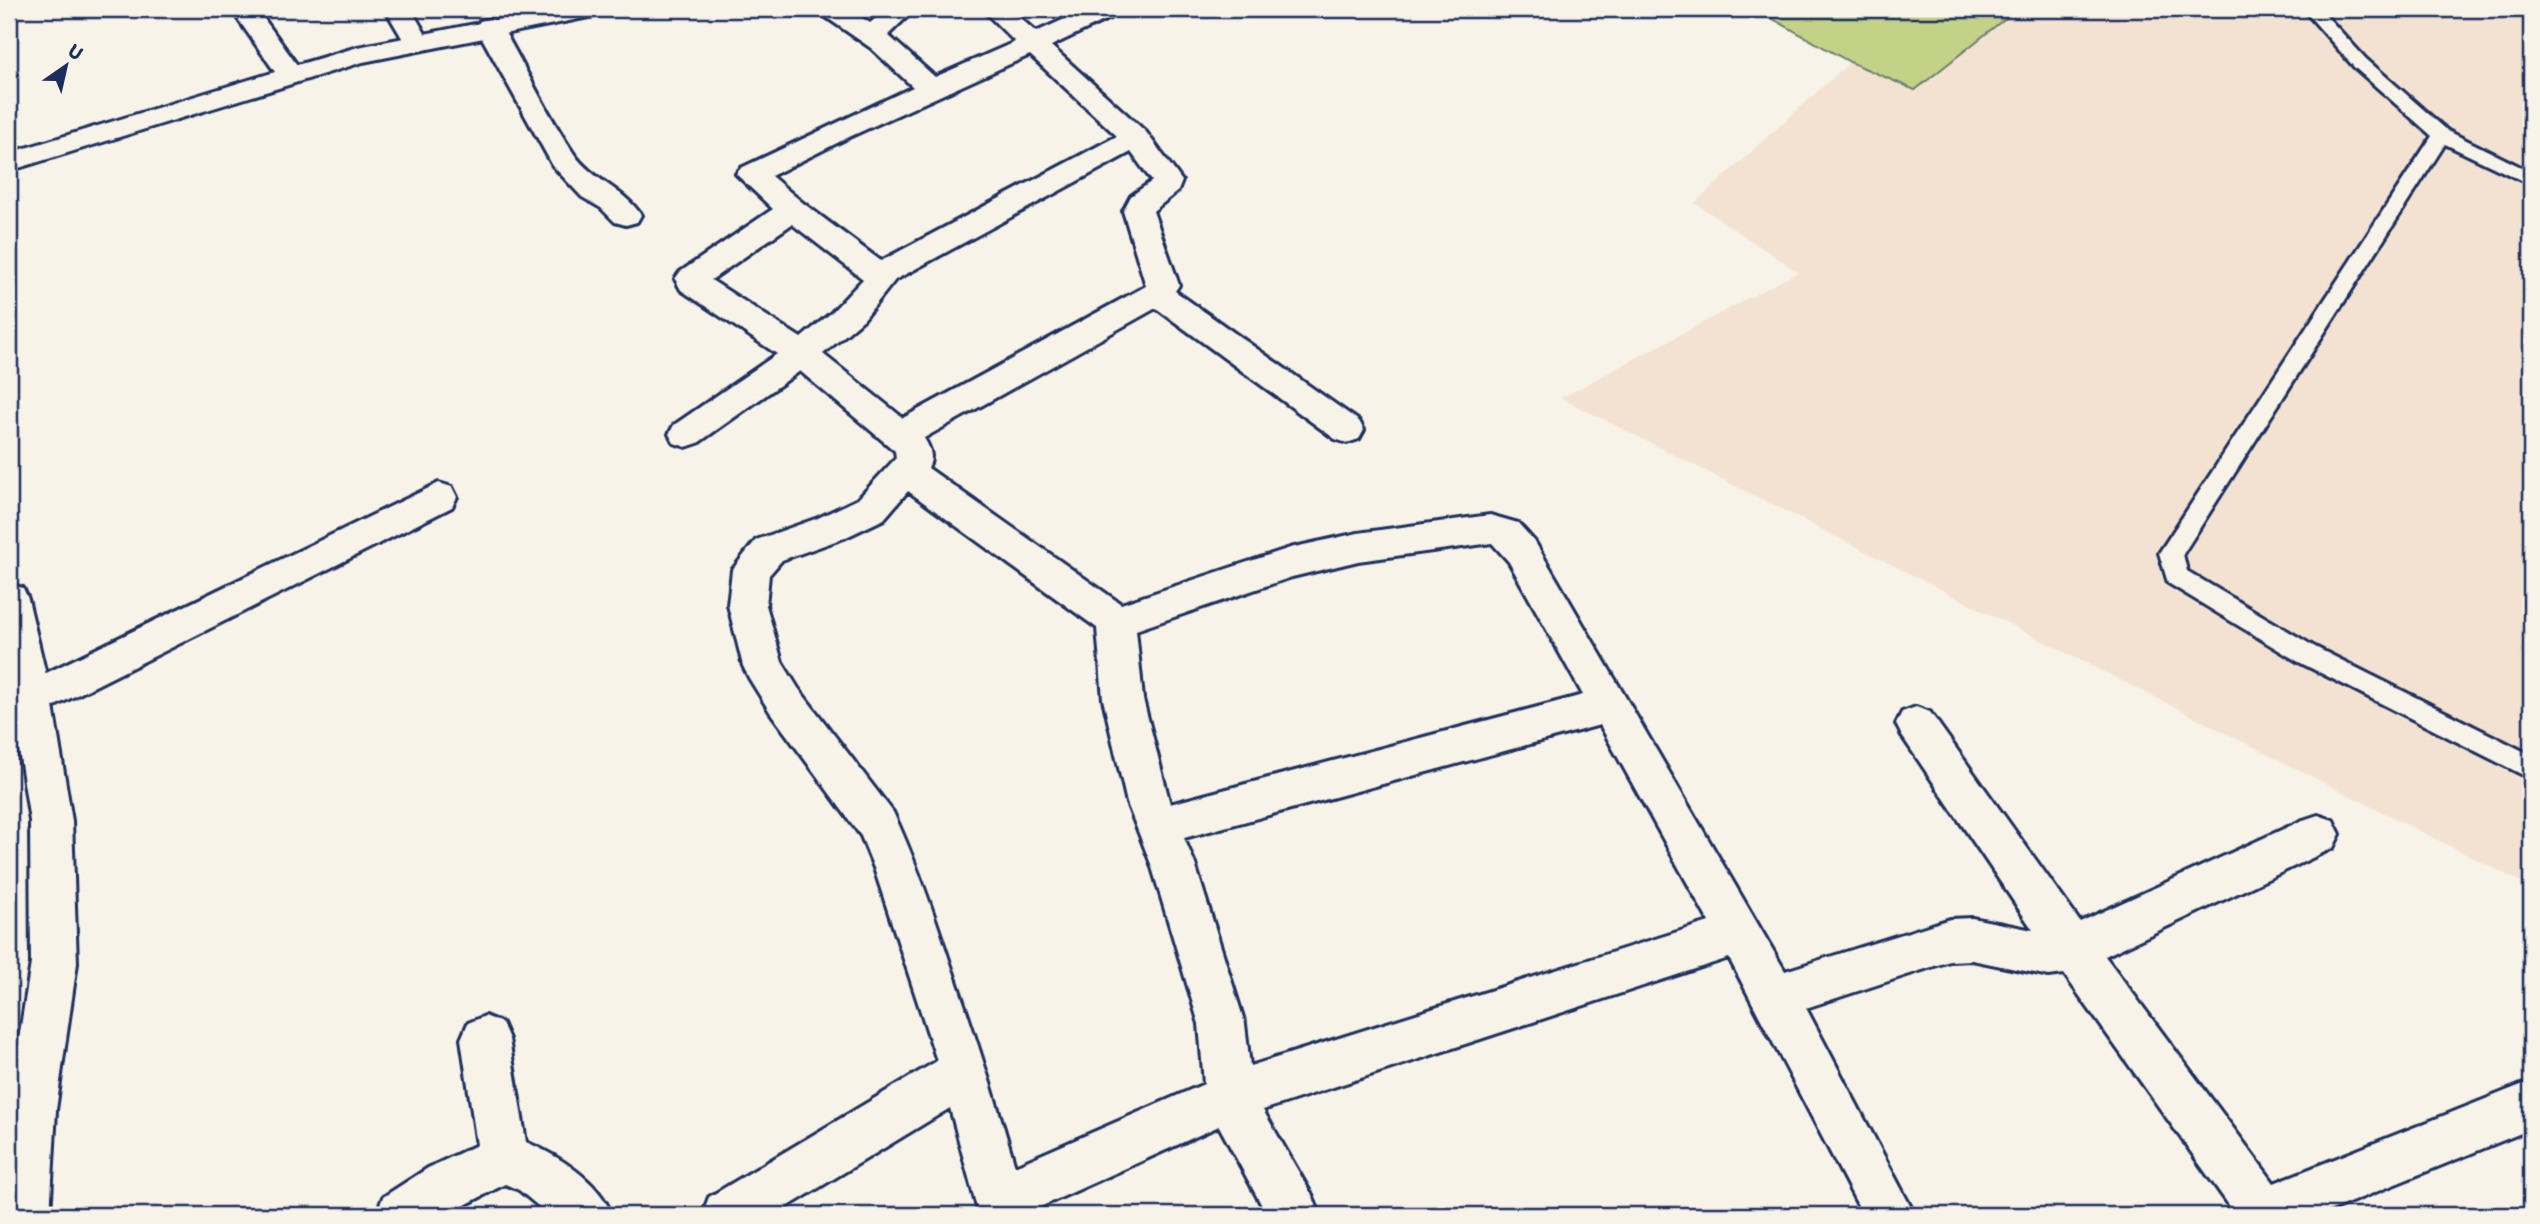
<svg xmlns="http://www.w3.org/2000/svg" width="2540" height="1224" font-family="'Shantell Sans',sans-serif">
<rect width="100%" height="100%" fill="#f7f3e8"/>
<filter id="ink" filterUnits="userSpaceOnUse"><feTurbulence type="fractalNoise" baseFrequency=".0143" numOctaves="2"/><feDisplacementMap in="SourceGraphic" scale="14" xChannelSelector="R" yChannelSelector="G"/><feConvolveMatrix kernelMatrix="1 2 1 2 8 2 1 2 1" color-interpolation-filters="sRGB"/></filter>
<g filter="url(#ink)">
<!-- built -->
<path fill="#f3e2d1" d="M2017,9h514v878l-970,-489 237,-126 -103,-69 155,-141 65,28z"/>
<!-- green -->
<path fill="#c3d286" stroke="#6f8072" stroke-width="2" d="M1755,9h262l-102,81 -65,-28z"/>
<g fill="none" stroke-linecap="round" stroke-linejoin="round">
<defs>
<path id="service" d="M2303,9h17l46,50 82,72 83,41v13l-86,-41 -262,410 4,17 128,76 216,108v24l-234,-118 -129,-78 -9,-30 4,-6 269,-411 -78,-69z"/>
<g id="minor">
<path d="M385,9h26l19,33 -4,6 -9,2 -9,-2z"/>
<path d="M819,9h30l21,14 17,-14h28l-27,26 47,42 80,-35 -33,-33h28l26,23 51,-23h33l-4,6 -65,31 95,86 36,49 -4,10 -25,20 26,74 -4,6 184,130 5,9 -5,9 -12,4 -12,-4 -179,-131 -232,130c6,10 10,19 4,30l193,136 169,-56 68,-15 132,-18 28,8 17,19 250,429 165,-52 22,-1 61,12 -131,-194 -6,-12 6,-12 14,-5 14,5 150,210 223,-102 15,-5 15,5 7,14 -7,14 -228,108 169,227 257,-102v48l-212,86h-83l-172,-241 -15,2 -77,-16 -22,1 -144,47 109,207h-52l-134,-257 -466,152 50,87 7,18h-53l-48,-89 -190,86v3h-50l-29,-107 -176,107h-72l7,-18 228,-136 -63,-193 -13,-32 -91,-124 -21,-34 -6,-12 -15,-61 4,-35 24,-30 62,-22 40,-19 38,-41 -1,-7 -95,-80 -102,72 -12,4 -12,-4 -5,-9 5,-9 103,-71 -96,-64 -6,-11 5,-7 93,-63 -37,-35 5,-6 172,-81 -42,-39 -48,-33zM1030,55l87,81 -236,125 -78,-58 -32,-27 78,-39zM1131,152l21,29 -21,15 -8,15 23,75 -243,132 -80,-64 41,-35 31,-39zM792,224l71,55 -32,34 -30,25 -90,-58zM908,491l189,137 6,71 24,104 24,61 48,160 5,60 -189,82c-20,-70 -43,-140 -67,-209 -16,-49 -33,-98 -55,-145l-95,-124 -16,-26 -16,-57 3,-30 13,-15 62,-22 40,-19zM1492,543l17,19 74,133 -413,109 -27,-105 -7,-69 156,-53 66,-16zM1600,725l109,197 -459,144 -5,-42 -50,-160 -11,-26z"/>
<path d="M489,19l9,2 4,6c24,42 45,87 72,127 18,26 50,35 67,61l-4,7 -11,3 -11,-3 -14,-14 -19,-11 -29,-31 -77,-139 4,-6z"/>
<path d="M439,483l13,4 5,10 -5,10 -429,215 -14,5v-36z"/>
<path d="M485,1016l17,7 7,16 17,103c33,14 73,39 86,73h-63l-30,-25 -14,-6 -59,31h-70l7,-18 45,-29 49,-23 -16,-106 7,-16z"/>
</g>
<g id="tertiary">
<path d="M231,9h26l40,56 61,-18 193,-38h51l-4,6 -9,2 -226,45 -354,109v-18l266,-81z"/>
<path d="M9,584l14,4 5,11 24,101 20,121 5,142 -21,147 -6,105h-41v-112l22,-140 -1,-142 -21,-135z"/>
</g>
</defs>
<!-- service casing -->
<use href="#service" stroke="#1b2f5e" stroke-width="6"/>
<!-- minor casing -->
<use href="#minor" stroke="#1b2f5e" stroke-width="6"/>
<!-- tertiary casing -->
<use href="#tertiary" stroke="#1b2f5e" stroke-width="6"/>
<!-- service -->
<use href="#service" fill="#f7f3e8" fill-rule="evenodd"/>
<!-- minor -->
<use href="#minor" fill="#f7f3e8" fill-rule="evenodd"/>
<!-- tertiary -->
<use href="#tertiary" fill="#f7f3e8" fill-rule="evenodd"/>
</g>
</g>
<!-- margin -->
<rect width="2540" height="1224" fill="none" stroke="#f7f3e8" stroke-width="35"/>
<rect x="18" y="18" width="2505" height="1189" fill="none" stroke="#1b2f5e" stroke-width="2.5" filter="url(#ink)"/>
<!-- north arrow -->
<g transform="translate(66 66) rotate(34)" stroke="#f7f3e8" stroke-width="5" paint-order="stroke">
<path d="M0-5L12 26L0 18L-12 26Z" fill="#1b2f5e"/>
<text y="-10" font-size="19" font-weight="bold" text-anchor="middle" fill="#1b2f5e">U</text>
</g>
</svg>
